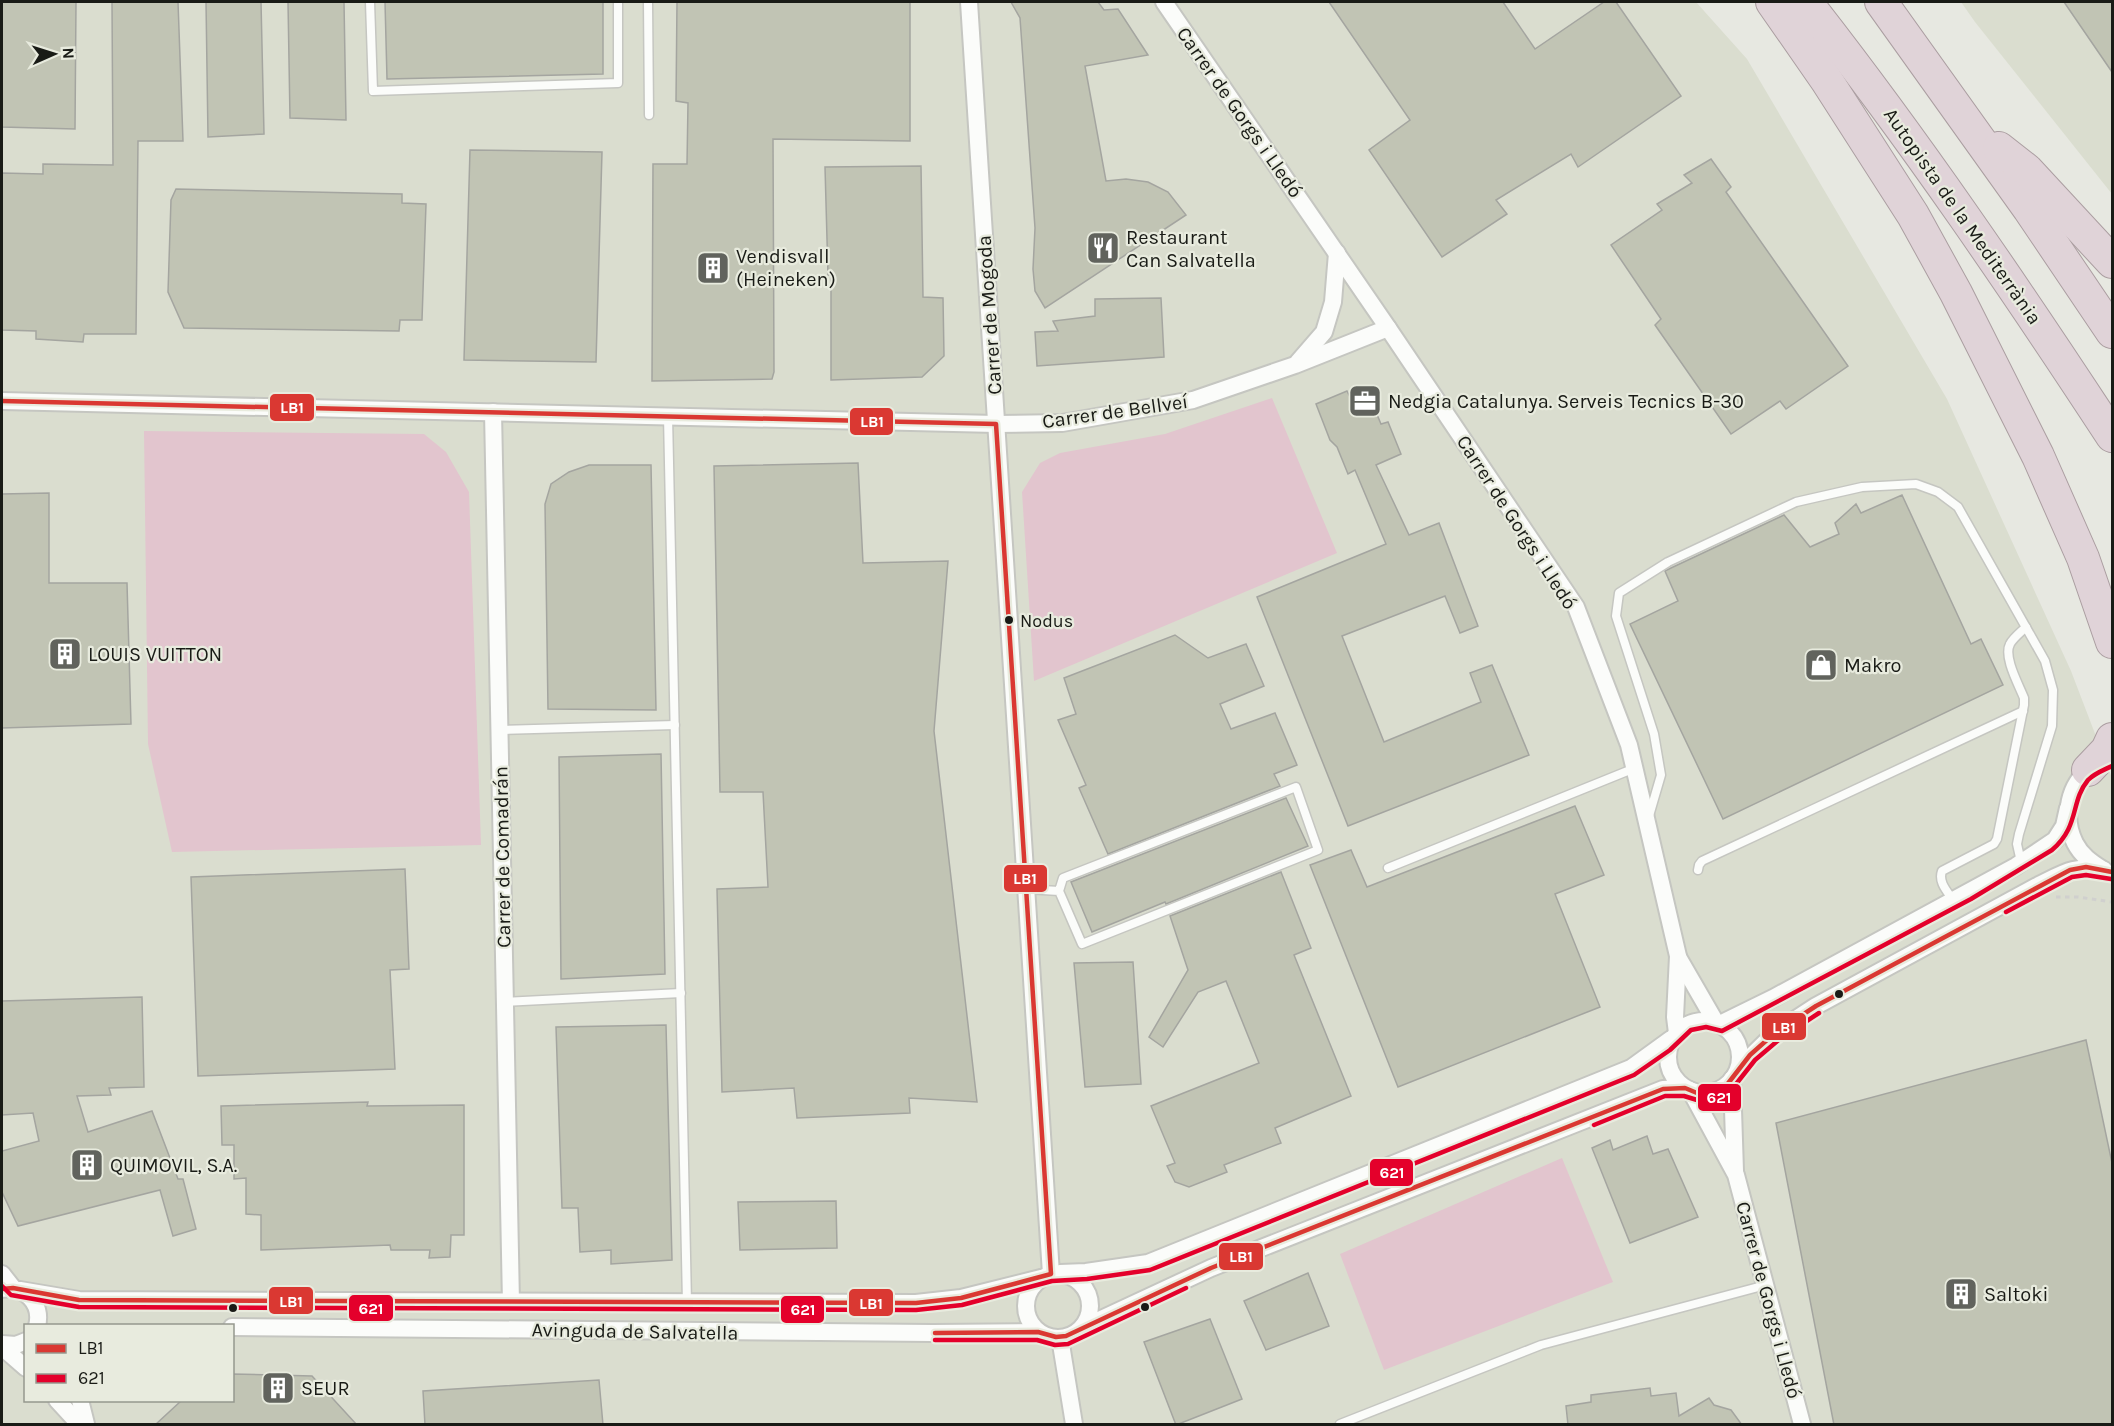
<svg xmlns="http://www.w3.org/2000/svg" width="2114" height="1426" font-family="Karla,sans-serif">
<rect width="100%" height="100%" fill="#e7e8e1"/>
<!-- built -->
<g fill="#daddcf" fill-rule="evenodd">
<path d="M2,2h1694l51,57 200,340 124,272 41,107v646h-2110zM26,1326h206v74h-206z"/>
<path d="M1961,2h151v192l-137,-172z"/>
</g>
<!-- green -->
<g fill="#e2c5ce">
<path d="M1272,398l65,155 -303,128 -12,-189 18,-29 20,-10 105,-19z"/>
<path d="M144,431l280,3 22,18 23,40 12,353 -309,7 -24,-108z"/>
<path d="M1562,1158l51,124 -229,88 -44,-116z"/>
</g>
<!-- building -->
<g fill="#c1c4b4" stroke="#a4a5a0" stroke-width="1.5">
<path d="M2,2h74l-1,127 -73,-2z"/>
<path d="M112,2h66l5,139h-45l-2,193h-52l-1,8 -47,-3v-8l-34,-1v-157l41,1v-10l70,1z"/>
<path d="M206,2h55l3,132 -56,3z"/>
<path d="M288,2h56l2,118 -56,-2z"/>
<path d="M385,2h218v72l-216,5z"/>
<path d="M677,2h233v139l-137,-2 1,233 -2,7 -120,2 1,-217h34l1,-61 -12,-2z"/>
<path d="M1011,2h87l6,8 14,-1 30,46 -63,11 21,115 20,-2 22,3 20,10 18,23 -141,93 -10,-17 -2,-22 2,-41 -15,-210z"/>
<path d="M1329,2h174l32,47 69,-47h12l65,94 -103,71 -7,-13 -75,46 11,14 -65,43 -73,-107 41,-30z"/>
<path d="M2064,2h48v70z"/>
<path d="M470,150l132,2 -6,210 -132,-2z"/>
<path d="M1711,159l20,28 -5,5 122,174 -62,43 -6,-8 -49,33 -76,-109 6,-6 -50,-74 51,-35 -5,-6 35,-21 -8,-8z"/>
<path d="M921,166l2,131 20,1 1,58 -22,21 -91,3v-105h-3l-3,-108z"/>
<path d="M176,189l226,5v9l24,1 -4,116h-22l-1,11 -215,-3 -16,-36 3,-92z"/>
<path d="M1161,298l3,59 -127,9 -2,-34 23,-1 -5,-10 42,-5v-17z"/>
<path d="M1347,391l6,12 17,-5 11,26 7,-2 13,32 -25,11 33,70 30,-12 39,103 -18,7 -15,-37 -103,40 42,106 97,-40 -11,-29 22,-8 37,90 -181,71 -91,-229 129,-53 -31,-74 -7,4 -11,-27 -7,-7 -14,-36z"/>
<path d="M858,463l5,100 85,-2 -14,170 43,371 -68,-4 1,15 -113,5 -3,-30 -72,4 -5,-203 51,-2 -5,-95h-43l-6,-326z"/>
<path d="M589,465h62l5,245 -108,-1 -3,-205 6,-20 18,-12z"/>
<path d="M49,493v90h78l4,141 -129,4v-234z"/>
<path d="M1902,495l69,149 10,-5 22,46 -280,134 -93,-195 48,-23 -13,-30 6,-3 113,-53 26,32 29,-13 -4,-11 21,-19 5,9z"/>
<path d="M1175,635l33,23 38,-14 18,42 -44,18 11,25 44,-16 22,52 -23,9 6,12 -172,68 -29,-66 7,-3 -28,-65 18,-6 -12,-36z"/>
<path d="M661,754l4,220 -104,5 -2,-222z"/>
<path d="M1286,798l22,48 -142,58 -1,-2 -73,30 -21,-50z"/>
<path d="M1575,806l29,69 -49,19 45,113 -202,80 -88,-222 41,-15 16,37z"/>
<path d="M405,869l4,100 -19,1 5,99 -197,7 -7,-199z"/>
<path d="M1281,872l30,76 -17,7 57,141 -76,32 6,15 -57,22 3,7 -38,15 -14,-5 -8,-16 8,-3 -24,-57 108,-43 -33,-82 -28,11 -35,55 -14,-10 39,-67 -18,-54z"/>
<path d="M1133,962l8,122 -56,3 -11,-124z"/>
<path d="M142,997l2,90 -35,1 2,7 -34,1 11,36 64,-21 26,68h5l13,50 -23,7 -13,-46 -142,36 -16,-34v-41l37,-10 -6,-28 -31,2v-114z"/>
<path d="M666,1025l6,235 -61,4v-14l-31,2 -2,-44h-16l-6,-181z"/>
<path d="M2086,1040l26,123v262h-278l-58,-302z"/>
<path d="M368,1102l-1,4 97,-1v130h-13l-1,22 -21,1 1,-8h-39l-1,-5 -129,5v-35l-15,-1v-36l-12,1v-34h-12l-1,-39z"/>
<path d="M1647,1136l6,18 15,-5 30,68 -68,26 -38,-95 18,-8 3,10z"/>
<path d="M836,1201l1,47 -97,2 -2,-48z"/>
<path d="M1308,1273l21,53 -63,24 -22,-49z"/>
<path d="M1210,1319l32,80 -66,26 -32,-83z"/>
<path d="M232,1374l80,2 45,49h-202l26,-24h51z"/>
<path d="M599,1380l4,45h-178l-2,-34z"/>
<path d="M1650,1388l1,8 25,-3 3,23 30,-18 5,7 17,5 11,15h-174l-2,-19 25,-4v-7z"/>
</g>
<g fill="none" stroke-linecap="round" stroke-linejoin="round">
<defs>
<g id="lane">
<path d="M370,2l3,89 245,-8v-81"/>
<path d="M648,2l1,113"/>
<path d="M668,416l19,887"/>
<path d="M500,730l175,-5"/>
<path d="M1649,816l12,-41 -7,-41 -38,-118 3,-23 49,-31 128,-60 66,-15 54,-3 22,8 20,15 87,154 8,29 -1,36 -33,108 -2,10 4,18"/>
<path d="M1388,868l247,-100"/>
<path d="M1698,870l1,-5 3,-4 321,-150"/>
<path d="M1026,889l33,2 23,53 236,-94 -22,-63 -233,91 -4,13"/>
<path d="M1953,900c-6,-9 -15,-18 -11,-29l52,-27 3,-5 27,-134v-7c-5,-13 -21,-41 -14,-54 3,-6 11,-12 16,-17"/>
<path d="M505,1002l176,-9"/>
<path d="M1340,1424l201,-79 225,-60"/>
</g>
<g id="street">
<path d="M969,2l82,1272"/>
<path d="M1164,2l224,326 188,279 53,138 49,211 -3,61 2,16"/>
<path d="M1298,362l26,-30 9,-30 4,-49"/>
<path d="M2,401l994,23 66,-1 131,-23 102,-35 93,-37"/>
<path d="M493,412l18,891"/>
<path d="M2093,767c-25,16 -31,50 -18,76 6,12 16,19 27,26"/>
<path d="M1678,957l37,64"/>
<circle cx="1704" cy="1057" r="36"/>
<path d="M1720,1024l53,-26 243,-132 39,-26 9,-14 4,-18"/>
<path d="M1739,1068l37,-36 40,-26 223,-121c26,-13 35,-20 65,-15"/>
<path d="M1732,1079l3,92"/>
<path d="M1690,1090l46,85 66,249"/>
<path d="M1060,1273l26,-1 62,-9 483,-195 40,-29"/>
<circle cx="1058" cy="1306" r="32"/>
<path d="M2,1274l11,14"/>
<path d="M2,1289c22,-4 41,14 35,37"/>
<path d="M20,1290l59,10 837,3 45,-5 80,-20"/>
<path d="M232,1327l701,6 105,-1"/>
<path d="M1082,1328l129,-60 452,-179 22,-1"/>
<path d="M1060,1338l14,86"/>
<path d="M2,1344l14,1 10,-4"/>
<path d="M2,1347l24,21"/>
<path d="M57,1400l22,24"/>
<path d="M80,1400l6,24"/>
</g>
<g id="highway">
<path d="M1772,2l55,79 86,134 43,78 82,163 45,102 29,84"/>
<path d="M1806,2c109,139 209,286 306,434"/>
<path d="M1881,2l148,207 83,123"/>
<path d="M1999,148l28,22 85,92"/>
<path d="M2088,770l19,-20 5,-11"/>
</g>
</defs>
<!-- lane casing -->
<use href="#lane" stroke="#c5c6c1" stroke-width="11"/>
<!-- street casing -->
<use href="#street" stroke="#c5c6c1" stroke-width="20"/>
<!-- highway casing -->
<use href="#highway" stroke="#ab9ea1" stroke-width="34"/>
<!-- path -->
<path stroke="#d0d0ce" stroke-width="3" stroke-dasharray="4.5 4.5" stroke-linecap="butt" d="M2056,897h22l34,5"/>
<!-- lane -->
<use href="#lane" stroke="#fbfcfa" stroke-width="8"/>
<!-- street -->
<use href="#street" stroke="#fbfcfa" stroke-width="16"/>
<!-- highway -->
<use href="#highway" stroke="#e0d3d8" stroke-width="32"/>
<defs>
<g id="bus-1">
<path d="M2,401l994,23 55,850 -90,24 -45,5 -837,-3 -66,-12 -11,1"/>
<path d="M935,1333l103,-1 18,5 10,-1 145,-68 452,-179 22,-1 12,5 16,-1 13,-6 24,-31 26,-23 40,-26 254,-136 16,-3 26,5"/>
</g>
<g id="bus-2">
<path d="M2006,912l66,-35 14,-2 25,4"/>
<path d="M1594,1125l71,-29h19l13,4 18,-1 14,-6 26,-33 26,-22 38,-25"/>
<path d="M2,1286l9,9 68,12 837,3 46,-5 90,-24 35,-2 63,-9 484,-195 36,-25 21,-20 15,-3 16,4 249,-132 81,-49c28,-24 18,-48 36,-70 7,-7 16,-10 24,-14"/>
<path d="M935,1340h102l18,5 13,-1 118,-56"/>
</g>
</defs>
<!-- bus-1 casing -->
<use href="#bus-1" stroke="#e8ebde" stroke-width="9"/>
<!-- bus-2 casing -->
<use href="#bus-2" stroke="#e8ebde" stroke-width="9"/>
<!-- bus-1 -->
<use href="#bus-1" stroke="#da3832" stroke-width="4.5"/>
<!-- bus-2 -->
<use href="#bus-2" stroke="#e4002b" stroke-width="4.5"/>
</g>
<!-- icons -->
<defs>
<symbol id="restaurant-square" viewBox="-11 -11 22 22"><rect x="-9" y="-9" width="18" height="18" rx="4" fill="#61635d" stroke="#e8ebde"/><path d="M-5-6h1v4h1v-4h1v4h1v-4h1v5L-1.5 .5V6h-2V.5L-5-1ZM5-6V6H3V1.5H1.5Q1.5-4 5-6Z" fill="#fff"/></symbol>
<symbol id="building-square" viewBox="-11 -11 22 22"><rect x="-9" y="-9" width="18" height="18" rx="4" fill="#61635d" stroke="#e8ebde"/><path d="M-4-6H4V6H1V3H-1V6H-4ZM-2.5-4.3h1.7v1.8h-1.7ZM.8-4.3h1.7v1.8H.8ZM-2.5-1h1.7V.8h-1.7ZM.8-1h1.7V.8H.8Z" fill="#fff"/></symbol>
<symbol id="office-square" viewBox="-11 -11 22 22"><rect x="-9" y="-9" width="18" height="18" rx="4" fill="#61635d" stroke="#e8ebde"/><path d="M-6-3h4V-5.5h4V-3h4V5H-6ZM-1-4.5V-3h2v-1.5ZM-6 0V1H6V0Z" fill="#fff"/></symbol>
<symbol id="shop-square" viewBox="-11 -11 22 22"><rect x="-9" y="-9" width="18" height="18" rx="4" fill="#61635d" stroke="#e8ebde"/><path d="M-5-2.5h2.3a2.7 3.5 0 0 1 5.4 0H5L5.5 6h-11ZM-1.5-2.5h3a1.5 2.3 0 0 0-3 0Z" fill="#fff"/></symbol>
</defs>
<g fill-rule="evenodd">
<use href="#restaurant-square" x="1084" y="229" width="38" height="38"/>
<use href="#building-square" x="694" y="249" width="38" height="38"/>
<use href="#office-square" x="1346" y="382" width="38" height="38"/>
<use href="#building-square" x="46" y="635" width="38" height="38"/>
<use href="#shop-square" x="1802" y="646" width="38" height="38"/>
<use href="#building-square" x="68" y="1146" width="38" height="38"/>
<use href="#building-square" x="1942" y="1275" width="38" height="38"/>
<use href="#building-square" x="259" y="1369" width="38" height="38"/>
</g>
<!-- markers -->
<g fill="#191b16" stroke="#e8ebde" stroke-width="2">
<circle cx="1009" cy="620" r="5"/>
<circle cx="1839" cy="994" r="5"/>
<circle cx="1145" cy="1307" r="5"/>
<circle cx="233" cy="1308" r="5"/>
</g>
<g text-anchor="middle" stroke-width="4.5" stroke-linejoin="round" paint-order="stroke">
<!-- bus labels -->
<g font-size="18" fill="#191b16" stroke="#e8ebde" text-anchor="start">
<text x="1020" y="627">Nodus</text>
</g>
<!-- street labels -->
<g font-size="20" fill="#191b16" stroke="#e8ebde">
<text transform="translate(1240 112) rotate(55)" y="7">Carrer de Gorgs i Lledó</text>
<text transform="translate(1963 216) rotate(55)" y="7">Autopista de la Mediterrània</text>
<text transform="translate(989 315) rotate(-94)" y="7">Carrer de Mogoda</text>
<text transform="translate(1115 411) rotate(-8)" y="7">Carrer de Bellveí</text>
<text transform="translate(1517 522) rotate(57)" y="7">Carrer de Gorgs i Lledó</text>
<text transform="translate(502 857) rotate(-91)" y="7">Carrer de Comadrán</text>
<text transform="translate(1769 1300) rotate(75)" y="7">Carrer de Gorgs i Lledó</text>
<text transform="translate(635 1331) rotate(1)" y="7">Avinguda de Salvatella</text>
</g>
<!-- poi labels -->
<g font-size="20" fill="#191b16" stroke="#e8ebde" text-anchor="start">
<text x="1126" y="244">Restaurant<tspan x="1126" dy="23">Can Salvatella</tspan></text>
<text x="736" y="263">Vendisvall<tspan x="736" dy="23">(Heineken)</tspan></text>
<text x="1388" y="408">Nedgia Catalunya. Serveis Tecnics B-30</text>
<text x="88" y="661">LOUIS VUITTON</text>
<text x="1844" y="672">Makro</text>
<text x="110" y="1172">QUIMOVIL, S.A.</text>
<text x="1984" y="1301">Saltoki</text>
<text x="301" y="1395">SEUR</text>
</g>
</g>
<g stroke="#e8ebde" stroke-width="2">
<rect x="269" y="393" width="46" height="29" rx="6" fill="#da3832"/>
<rect x="849" y="407" width="45" height="29" rx="6" fill="#da3832"/>
<rect x="1003" y="864" width="45" height="29" rx="6" fill="#da3832"/>
<rect x="1761" y="1012" width="46" height="29" rx="6" fill="#da3832"/>
<rect x="1697" y="1083" width="45" height="29" rx="6" fill="#e4002b"/>
<rect x="1369" y="1158" width="45" height="29" rx="6" fill="#e4002b"/>
<rect x="1218" y="1242" width="46" height="29" rx="6" fill="#da3832"/>
<rect x="268" y="1286" width="46" height="29" rx="6" fill="#da3832"/>
<rect x="848" y="1288" width="46" height="29" rx="6" fill="#da3832"/>
<rect x="348" y="1294" width="46" height="28" rx="6" fill="#e4002b"/>
<rect x="780" y="1295" width="45" height="29" rx="6" fill="#e4002b"/>
</g>
<g font-size="16" text-anchor="middle" font-weight="bold" fill="#fff">
<text x="292" y="413">LB1</text>
<text x="872" y="427">LB1</text>
<text x="1025" y="884">LB1</text>
<text x="1784" y="1033">LB1</text>
<text x="1719" y="1103">621</text>
<text x="1392" y="1178">621</text>
<text x="1241" y="1262">LB1</text>
<text x="291" y="1307">LB1</text>
<text x="871" y="1309">LB1</text>
<text x="371" y="1314">621</text>
<text x="803" y="1315">621</text>
</g>
<!-- border -->
<rect width="2114" height="1426" fill="none" stroke="#191b16" stroke-width="6"/>
<!-- legend -->
<rect x="24" y="1324" width="210" height="78" fill="#e8ebde" stroke="#95988e" stroke-width="1.5"/>
<rect x="36" y="1344" width="30" height="9" fill="#da3832" stroke="#95988e" stroke-width="1.5"/>
<text x="78" y="1354" font-size="18" fill="#191b16">LB1</text>
<rect x="36" y="1374" width="30" height="9" fill="#e4002b" stroke="#95988e" stroke-width="1.5"/>
<text x="78" y="1384" font-size="18" fill="#191b16">621</text>
<!-- north arrow -->
<g transform="translate(54 54) rotate(87)" stroke="#e8ebde" stroke-width="4.5" paint-order="stroke">
<path d="M0-4.5L10 22L0 15L-10 22Z" fill="#191b16"/>
<text y="-9" font-size="16" font-weight="bold" text-anchor="middle" fill="#191b16">N</text>
</g>
</svg>
